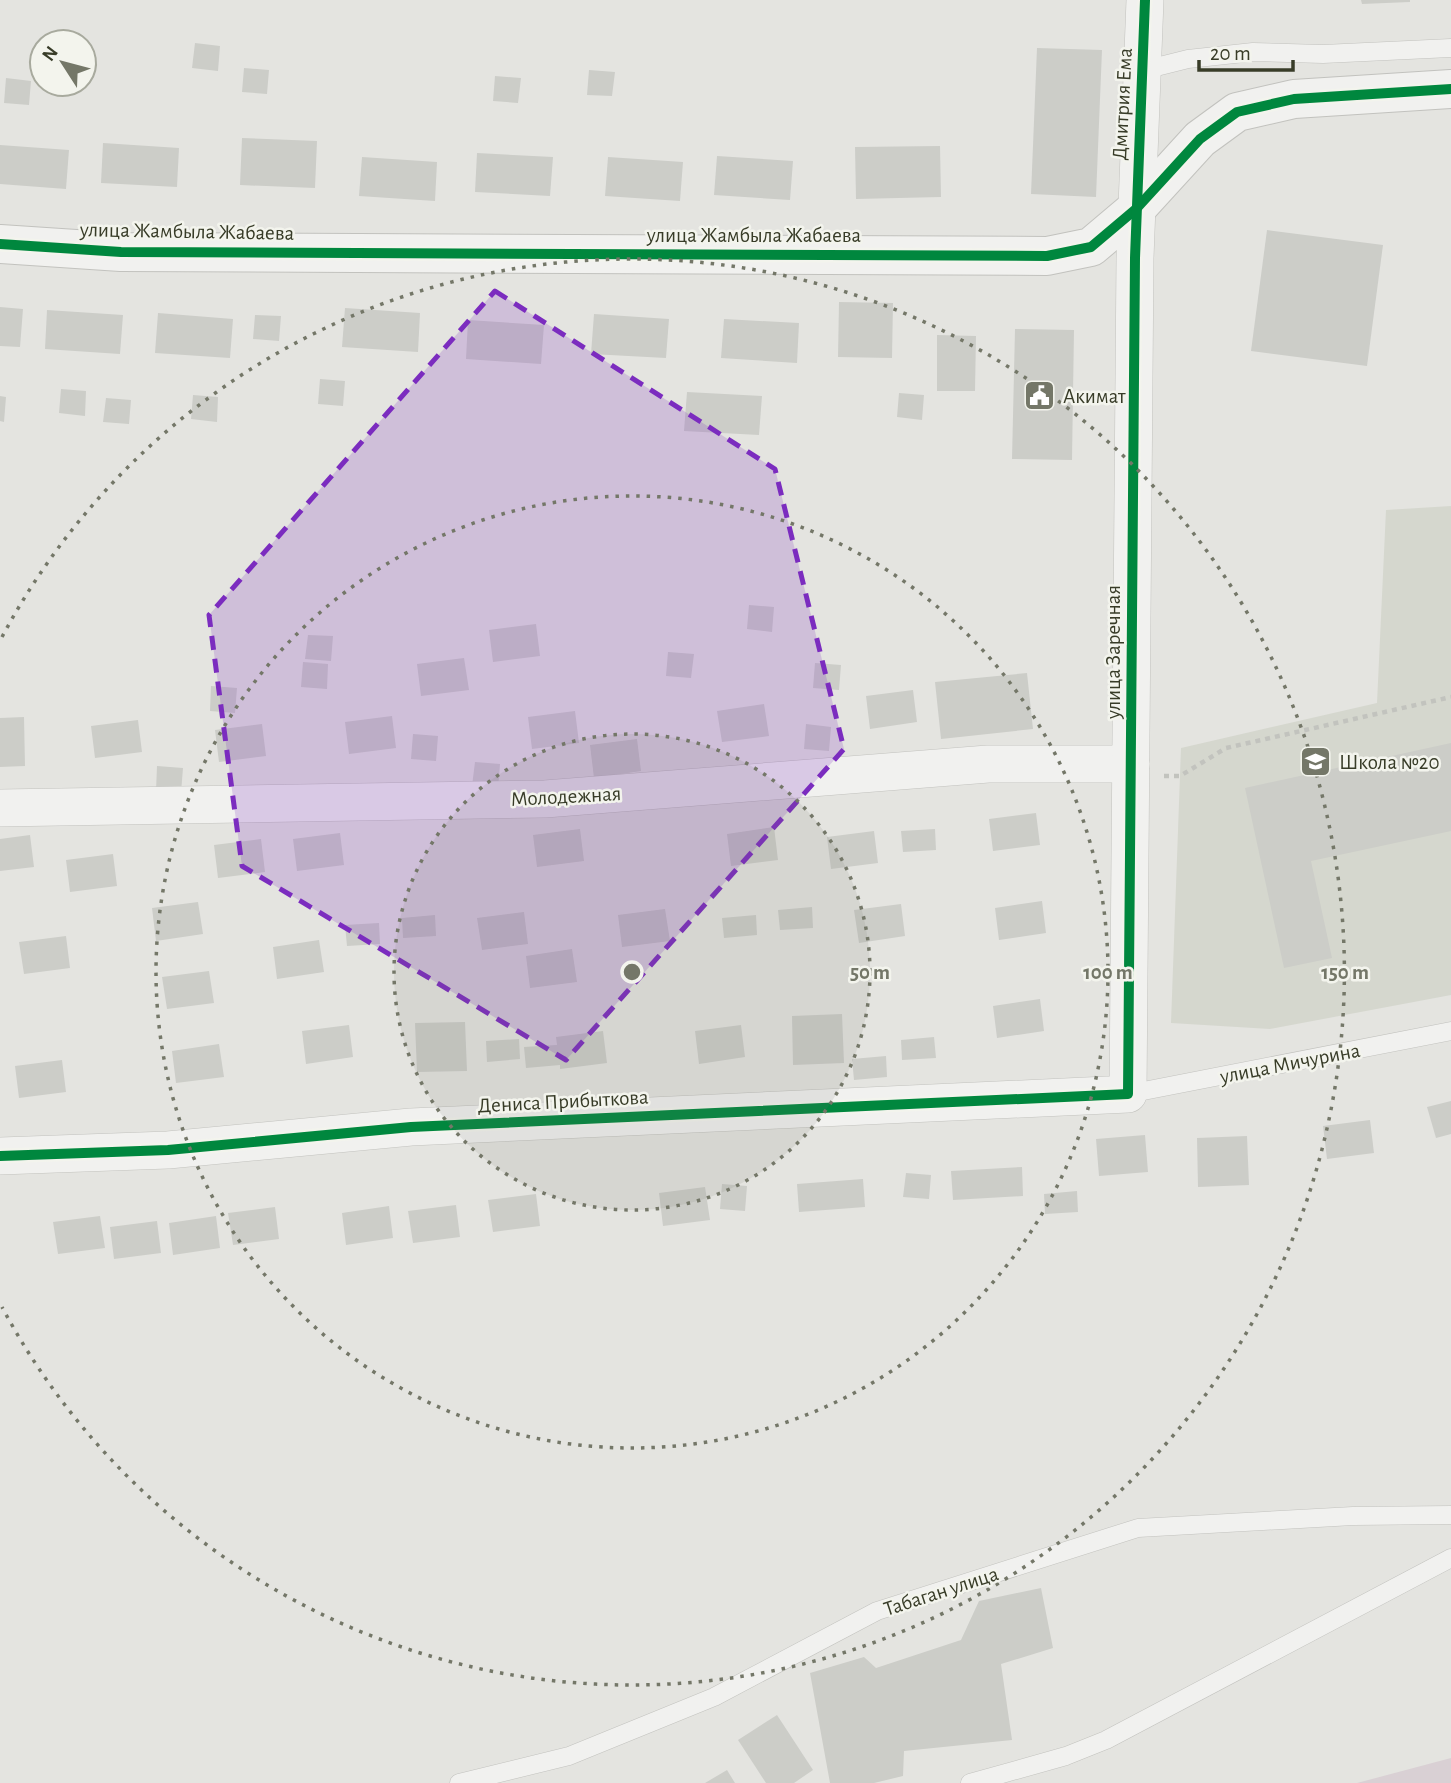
<svg xmlns="http://www.w3.org/2000/svg" width="1451" height="1783" font-family="'Alegreya Sans',sans-serif">
<rect width="100%" height="100%" fill="#e4e4e0"/>
<!-- built -->
<path fill="#d5d7ce" d="M1451,506v489l-181,34 -99,-6 10,-275 196,-45 9,-193z"/>
<!-- green -->
<path fill="#d9d0d4" d="M1451,1758v25h-94z"/>
<!-- building -->
<g fill="#cccdc8">
<path d="M1361,0h49v2l-48,2z"/>
<path d="M195,43l25,3 -2,25 -26,-3z"/>
<path d="M1037,48l65,2 -6,147 -65,-3z"/>
<path d="M244,68l25,2 -2,24 -25,-2z"/>
<path d="M589,70l26,2 -3,24 -25,-1z"/>
<path d="M495,76l26,2 -3,25 -25,-2z"/>
<path d="M6,78l25,3 -2,24 -25,-2z"/>
<path d="M242,138l75,3 -2,47 -75,-3z"/>
<path d="M103,143l76,5 -2,39 -76,-4z"/>
<path d="M0,145l69,5 -3,39 -66,-5z"/>
<path d="M940,146l1,51 -85,2 -1,-52z"/>
<path d="M477,153l76,4 -3,39 -75,-4z"/>
<path d="M717,156l76,5 -3,39 -76,-5z"/>
<path d="M362,157l75,5 -2,39 -76,-5z"/>
<path d="M608,157l75,5 -3,39 -75,-5z"/>
<path d="M1267,230l116,15 -16,121 -116,-15z"/>
<path d="M839,302l54,1 -1,55 -54,-1z"/>
<path d="M0,307l23,2 -3,38 -20,-1z"/>
<path d="M345,308l75,5 -2,39 -76,-5z"/>
<path d="M47,310l76,5 -3,39 -75,-5z"/>
<path d="M158,313l75,6 -3,39 -75,-5z"/>
<path d="M594,314l75,5 -3,39 -75,-4z"/>
<path d="M255,315l26,1 -2,25 -26,-2z"/>
<path d="M724,319l75,4 -2,40 -76,-5z"/>
<path d="M468,320l76,5 -3,39 -75,-5z"/>
<path d="M1015,329l59,1 -2,130 -60,-1z"/>
<path d="M937,335l39,1 -1,55h-38z"/>
<path d="M320,379l25,2 -2,25 -25,-2z"/>
<path d="M61,389l25,2 -1,25 -26,-3z"/>
<path d="M687,392l75,4 -3,39 -75,-4z"/>
<path d="M899,393l25,2 -2,25 -25,-3z"/>
<path d="M193,395l25,2 -1,25 -26,-3z"/>
<path d="M0,396l6,1 -2,25 -4,-1z"/>
<path d="M106,398l25,2 -2,24 -26,-2z"/>
<path d="M749,605l25,2 -2,25 -25,-3z"/>
<path d="M536,624l4,32 -47,6 -4,-32z"/>
<path d="M308,635l25,1 -2,25 -26,-2z"/>
<path d="M668,652l26,2 -3,24 -25,-2z"/>
<path d="M464,658l5,32 -48,6 -4,-32z"/>
<path d="M303,662l25,2 -1,25 -26,-2z"/>
<path d="M815,663l26,2 -2,25 -26,-2z"/>
<path d="M1027,673l6,56 -92,10 -6,-57z"/>
<path d="M211,686l26,2 -2,25 -25,-2z"/>
<path d="M913,690l4,32 -47,7 -4,-33z"/>
<path d="M764,704l5,32 -47,6 -5,-31z"/>
<path d="M575,711l4,32 -47,6 -4,-32z"/>
<path d="M392,716l4,32 -47,6 -4,-32z"/>
<path d="M24,717l1,49 -25,1v-49z"/>
<path d="M138,720l4,32 -47,6 -4,-32z"/>
<path d="M262,724l4,32 -47,6 -4,-32z"/>
<path d="M806,724l25,3 -2,24 -25,-2z"/>
<path d="M413,734l25,2 -2,25 -25,-2z"/>
<path d="M637,739l4,32 -47,7 -4,-33z"/>
<path d="M1451,743v88l-140,30 21,97 -48,10 -39,-180z"/>
<path d="M475,762l25,2 -2,25 -26,-3z"/>
<path d="M157,766l26,2 -2,25 -25,-2z"/>
<path d="M1036,813l4,32 -47,6 -4,-32z"/>
<path d="M774,827l4,33 -47,6 -4,-32z"/>
<path d="M580,829l4,32 -47,6 -4,-32z"/>
<path d="M935,829l1,21 -33,2 -2,-21z"/>
<path d="M874,831l4,32 -47,6 -4,-32z"/>
<path d="M340,833l4,32 -47,6 -4,-32z"/>
<path d="M30,835l4,32 -34,4v-32z"/>
<path d="M261,839l4,33 -47,6 -4,-33z"/>
<path d="M113,854l4,32 -47,6 -4,-32z"/>
<path d="M1042,901l4,32 -47,7 -4,-32z"/>
<path d="M198,902l5,32 -47,7 -4,-33z"/>
<path d="M901,904l4,32 -46,7 -5,-33z"/>
<path d="M812,907l1,21 -33,2 -2,-20z"/>
<path d="M665,909l5,32 -48,6 -4,-32z"/>
<path d="M524,912l4,32 -46,6 -5,-32z"/>
<path d="M435,915l1,21 -33,2 -1,-20z"/>
<path d="M756,915l1,20 -33,3 -2,-20z"/>
<path d="M379,923l1,21 -33,2 -2,-21z"/>
<path d="M66,936l4,32 -46,6 -5,-32z"/>
<path d="M319,940l5,32 -47,7 -4,-32z"/>
<path d="M572,949l5,33 -47,6 -4,-32z"/>
<path d="M209,971l5,32 -47,6 -5,-32z"/>
<path d="M1040,999l4,32 -47,7 -4,-32z"/>
<path d="M842,1014l2,49 -51,2 -1,-49z"/>
<path d="M465,1022l2,49 -50,1 -2,-49z"/>
<path d="M349,1025l4,32 -47,7 -4,-33z"/>
<path d="M741,1025l4,32 -46,7 -4,-33z"/>
<path d="M603,1031l4,32 -47,6v-4l-34,3 -2,-21 33,-2 -1,-8z"/>
<path d="M934,1037l2,21 -34,2 -1,-20z"/>
<path d="M519,1039l1,20 -33,3 -1,-21z"/>
<path d="M219,1044l5,33 -48,6 -4,-32z"/>
<path d="M886,1056l1,21 -33,3 -2,-21z"/>
<path d="M62,1060l4,32 -47,6 -4,-32z"/>
<path d="M1451,1101v33l-15,4 -9,-31z"/>
<path d="M1370,1120l4,33 -47,6 -4,-33z"/>
<path d="M1145,1135l3,37 -49,4 -3,-37z"/>
<path d="M1247,1136l2,49 -51,2 -1,-49z"/>
<path d="M1022,1167l1,29 -70,4 -2,-29z"/>
<path d="M906,1173l25,2 -2,24 -26,-2z"/>
<path d="M863,1179l2,28 -66,5 -2,-28z"/>
<path d="M722,1184l25,2 -2,25 -25,-2z"/>
<path d="M705,1187l5,33 -47,6 -4,-33z"/>
<path d="M1077,1191l1,21 -33,2 -1,-20z"/>
<path d="M536,1194l4,32 -47,6 -5,-32z"/>
<path d="M456,1205l4,32 -47,6 -5,-32z"/>
<path d="M389,1206l4,32 -47,7 -4,-32z"/>
<path d="M275,1207l4,32 -46,6 -5,-32z"/>
<path d="M100,1216l5,32 -47,6 -5,-32z"/>
<path d="M216,1216l4,32 -47,7 -4,-32z"/>
<path d="M157,1221l4,32 -47,6 -4,-32z"/>
<path d="M1041,1588l12,60 -52,16 11,76 -108,11 -1,25 -29,7h-44l-20,-110 54,-16 12,11 85,-28 18,-39z"/>
<path d="M777,1715l36,55 -19,13h-28l-28,-43z"/>
<path d="M727,1770l8,13h-30z"/>
</g>
<g fill="none" stroke-linecap="round" stroke-linejoin="round">
<defs>
<g id="service">
<path d="M1144,70l44,-11 65,-7 70,2 128,-6"/>
<path d="M1128,1094l323,-63"/>
<path d="M459,1783l110,-27 145,-59 163,-86 261,-83 215,-12 98,-1"/>
<path d="M970,1783l96,-27 40,-16 345,-182"/>
</g>
<g id="minor">
<path d="M0,808l545,-9 443,-35h143"/>
<path d="M0,1156l168,-6 243,-23 717,-33 7,-836 10,-258"/>
</g>
<path id="tertiary" d="M0,244l121,8 926,4 44,-9 45,-38 64,-70 37,-27 57,-13 157,-10"/>
</defs>
<!-- service casing -->
<use href="#service" stroke="#c2c2be" stroke-width="19"/>
<!-- minor casing -->
<use href="#minor" stroke="#c2c2be" stroke-width="38"/>
<!-- tertiary casing -->
<use href="#tertiary" stroke="#c2c2be" stroke-width="40"/>
<!-- path -->
<path stroke="#c2c3be" stroke-width="4.5" stroke-dasharray="5 5" stroke-linecap="butt" d="M1164,776h16l46,-28 225,-51"/>
<!-- service -->
<use href="#service" stroke="#f1f1ef" stroke-width="18"/>
<!-- minor -->
<use href="#minor" stroke="#f1f1ef" stroke-width="37"/>
<!-- tertiary -->
<use href="#tertiary" stroke="#f1f1ef" stroke-width="38"/>
<defs>
<g id="cycleway">
<path d="M0,244l121,8 926,4 44,-9 45,-38 64,-70 37,-27 57,-13 157,-10"/>
<path d="M0,1156l168,-6 243,-23 717,-33 7,-836 10,-258"/>
</g>
</defs>
<!-- cycleway casing -->
<use href="#cycleway" stroke="#f3f4ed" stroke-width="15"/>
<!-- cycleway -->
<use href="#cycleway" stroke="#00873e" stroke-width="10"/>
</g>
<!-- marked area -->
<path fill="#7b2cbf" fill-opacity="0.2" stroke="#7b2cbf" stroke-width="5" stroke-dasharray="14 9" stroke-linejoin="round" d="M495,291l280,178 69,280 -278,311 -324,-194 -33,-251z"/>
<!-- distance rings -->
<circle cx="632" cy="972" r="238" fill="#747768" fill-opacity=".12"/>
<g fill="none" stroke="#747768" stroke-width="3.5" stroke-dasharray="3.5 7">
<circle cx="632" cy="972" r="238"/>
<circle cx="632" cy="972" r="476"/>
<path d="M2 637A713 713 0 1 1 2 1307"/>
</g>
<!-- icons -->
<defs>
<symbol id="civic-square" viewBox="-11 -11 22 22"><rect x="-9" y="-9" width="18" height="18" rx="4" fill="#747768" stroke="#f3f4ed"/><path d="M-.6-6.5H3V-4.5H.6V-3L4-1V1h2V6H-6V1h2V-1L-.6-3ZM-1.2 2.5V6h2.4V2.5Z" fill="#fff"/></symbol>
<symbol id="school-square" viewBox="-11 -11 22 22"><rect x="-9" y="-9" width="18" height="18" rx="4" fill="#747768" stroke="#f3f4ed"/><path d="M0-5L7-2L0 1L-7-2ZM-4 1L0 2.5L4 1V4Q0 6-4 4Z" fill="#fff"/></symbol>
</defs>
<g fill-rule="evenodd">
<use href="#civic-square" x="1022" y="378" width="35" height="35"/>
<use href="#school-square" x="1298" y="744" width="35" height="35"/>
</g>
<g text-anchor="middle" stroke-width="5" stroke-linejoin="round" paint-order="stroke">
<!-- street labels -->
<g font-size="21" fill="#383c28" stroke="#f3f4ed">
<text transform="translate(1122 104) rotate(-87)" y="7">Дмитрия Ема</text>
<text transform="translate(187 231) rotate(1)" y="7">улица Жамбыла Жабаева</text>
<text x="754" y="242">улица Жамбыла Жабаева</text>
<text transform="translate(1113 652) rotate(-90)" y="7">улица Заречная</text>
<text transform="translate(566 796) rotate(-3)" y="7">Молодежная</text>
<text transform="translate(1290 1063) rotate(-11)" y="7">улица Мичурина</text>
<text transform="translate(563 1101) rotate(-3)" y="7">Дениса Прибыткова</text>
<text transform="translate(941 1591) rotate(-18)" y="7">Табаган улица</text>
</g>
<!-- poi labels -->
<g font-size="21" fill="#383c28" stroke="#f3f4ed" text-anchor="start">
<text x="1063" y="403">Акимат</text>
<text x="1339" y="769">Школа №20</text>
</g>
</g>
<circle cx="632" cy="972" r="10" fill="#747768" stroke="#f3f4ed" stroke-width="3.5"/>
<g font-size="21" text-anchor="middle" font-weight="bold" fill="#747768" stroke="#f3f4ed" stroke-width="5" stroke-linejoin="round" paint-order="stroke">
<text x="870" y="979">50 m</text>
<text x="1108" y="979">100 m</text>
<text x="1345" y="979">150 m</text>
</g>
<!-- north arrow -->
<g transform="translate(63 63) rotate(306)"><circle r="33" fill="#f3f4ed" stroke="#a8aa9e" stroke-width="2"/>
<path d="M0-5L12 26L0 18L-12 26Z" fill="#747768"/>
<text y="-10" font-size="19" font-weight="bold" text-anchor="middle" fill="#383c28">N</text>
</g>
<!-- scale -->
<path d="M1199 60v10h94v-10" fill="none" stroke="#383c28" stroke-width="3.5"/>
<text x="1210" y="60" font-size="21" fill="#383c28" stroke="#f3f4ed" stroke-width="5" paint-order="stroke">20 m</text>
</svg>
